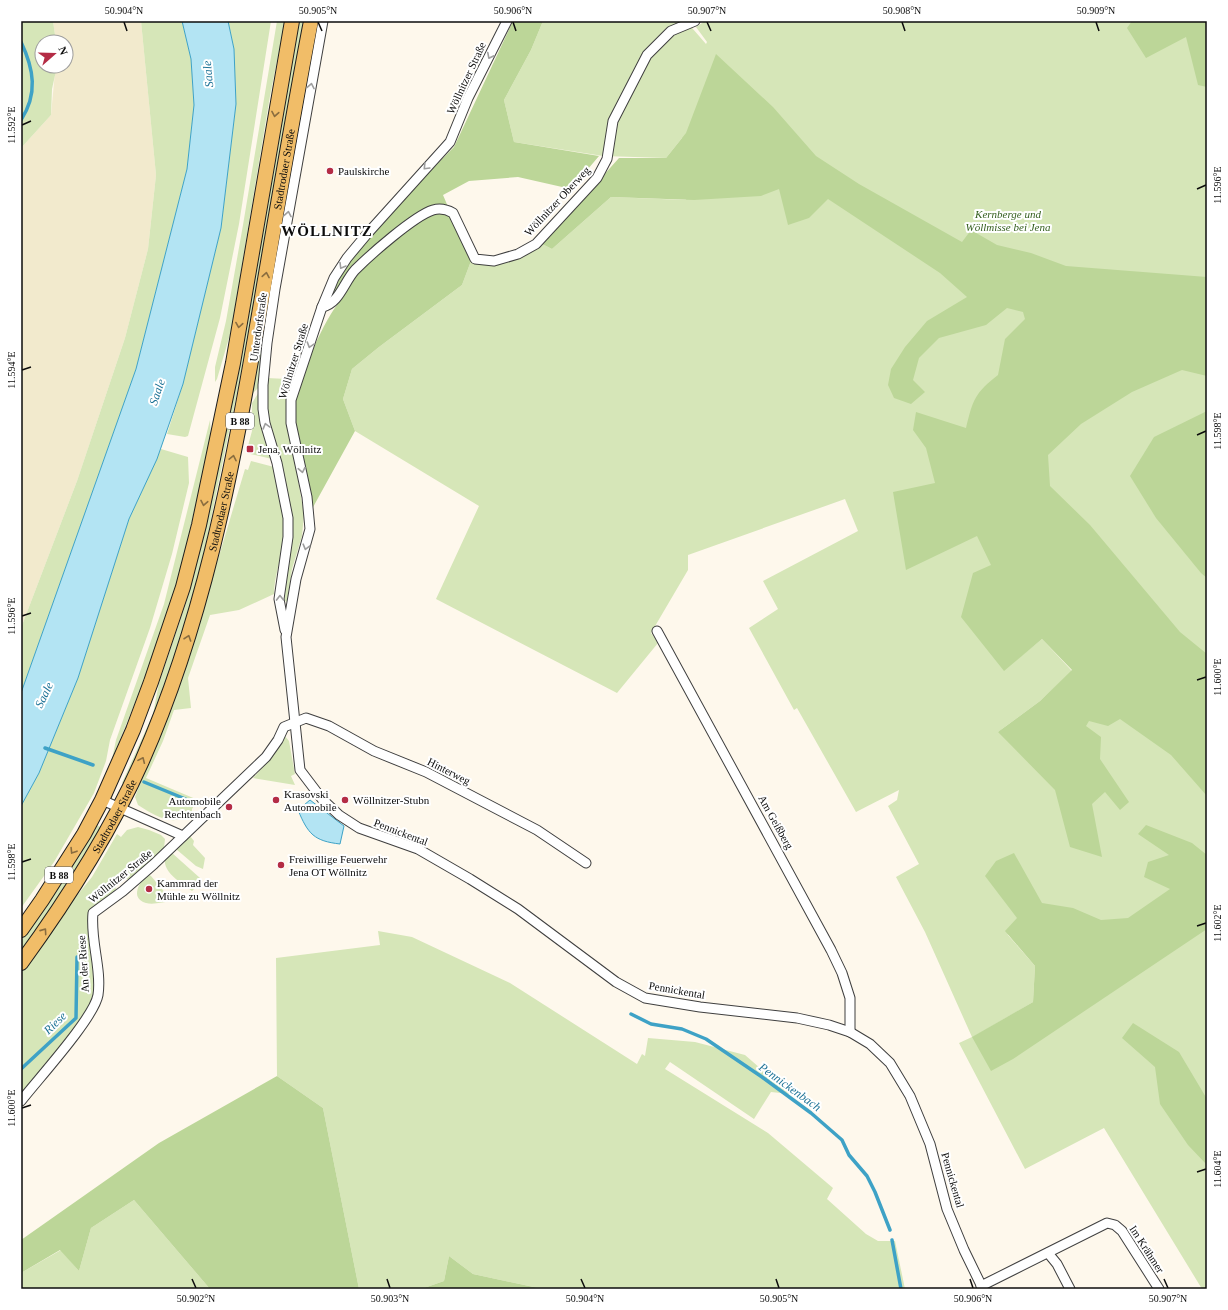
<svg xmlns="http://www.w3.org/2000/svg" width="1228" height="1310" font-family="Georgia,serif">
<rect width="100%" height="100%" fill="#fef8ec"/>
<!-- farmland -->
<path fill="#f2eacd" d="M53,21h88l15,154 -8,74 -23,89 -48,143 -56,147v-480l30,-33 4,-43 2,-6h9v-24h-10z"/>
<!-- green -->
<g fill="#d6e6b8" fill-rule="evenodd">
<path d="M21,21h32l3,21h-14v24h15l-5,23 -1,26 -30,33z"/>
<path d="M141,21h41l9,38 3,46 -7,64 -51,200 -115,324v-65l56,-147 48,-143 23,-89 8,-74z"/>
<path d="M228,21h43l-32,203 -19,94 -32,118 -3,1 -18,-3 16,-50 38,-156 15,-124 -2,-55z"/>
<path d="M277,21h8l-15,75 -39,235 -14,48 -2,3v-15l11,-46 17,-96z"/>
<path d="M299,21h5l-61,343 -40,194 -12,48 -33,99 -34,79 -2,-1 31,-69 6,-31 27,-80 27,-108z"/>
<path d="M317,21h3l-59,364 -9,9 -2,6z"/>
<path d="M543,21h143l20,23 1,-2 -11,-15 9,-6h502v1268h-5l-98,-161 -79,41 -66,-126 13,-6 -47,-105 -29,-55 23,-13 -31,-58 9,-6 2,-10 -43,22 -59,-104 -3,2 -45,-82 29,-19 -15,-28 95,-50 -13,-32 -157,56v15l-37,63 7,10 -41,50 -181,-94 43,-93 -124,-75 -12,-32 9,-30 27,-22 83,-62 9,-24 23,4 27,-8 21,-13 10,5 59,-52 75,3 -4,-62 -16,20 -63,-2 -89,-14 -10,-42 27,-50zM1041,637l35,35 -35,31 -43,29 42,-31 32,-30 -30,-32 -38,31zM1007,934l98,63 -132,40 60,-35 2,-36z"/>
<path d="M296,376l-8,24 -2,12 18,102 -2,22 -10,33 -5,33 -3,-2 -1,-7 7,-53 -24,-124 1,-38 20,1z"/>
<path d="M259,392l13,67 -26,-6 6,-22v-28z"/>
<path d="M210,420l1,17 -33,145 -24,74 -42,103 4,-19 48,-136z"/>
<path d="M161,449l27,8 1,26 -17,71 -22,74 -40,112 -4,21 -12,32 -40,69 -33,46v-102l18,-33 39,-95 51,-159z"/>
<path d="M251,461l23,6c5,24 12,48 9,73 -1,18 -9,36 -9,54l-35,16 -29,5 -22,63 3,30 -17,2 -11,31 -17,37 52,22 -6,9v3c-18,17 -36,4 -54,-7l-3,-8 55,-144 55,-184 3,1z"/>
<path d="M285,736l4,5 6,33 -4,2 4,9 -42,-7 17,-19z"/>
<path d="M97,825l5,3 -36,60 -45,66v-13l35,-49z"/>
<path d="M138,827l11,3 12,5 4,4 -1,9 -34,32 -7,-2 -8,5 1,8 -20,15 -1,81c-5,33 -52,82 -74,110v-124l45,-64 26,-32 25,-43 4,3 6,-7z"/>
<path d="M190,836l4,5 -1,4 12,13 -2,11 -7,-3 -20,-17z"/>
<path d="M172,853l28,25 -1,6 -7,7c-10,-8 -29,-18 -27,-32z"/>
<path d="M148,874l3,2 21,25c-8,1 -19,4 -26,2 -17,-5 -6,-22 2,-29z"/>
<path d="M378,931l34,6 98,46 127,81 5,-10 3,2 3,-18 47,4 50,13 45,39 -19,-2 -17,27 -84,-57 -5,7 103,64 65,55 -6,11 39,35 12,7h17l10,48h-362l-70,-15 -24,-18 -5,25 -23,8h-62l-36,-181 -46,-32 -1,-118 104,-13z"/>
<path d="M134,1200l76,89h-189v-16l40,-23 18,21 12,-43z"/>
</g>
<!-- forest -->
<g fill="#bcd698">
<path d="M513,21h30l-12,29 -27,50 10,42 85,14 -28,33 -53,-12 -49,4 -26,14 28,66 -9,24 -83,62 -27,22 -9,30 12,32 -43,78c-6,-32 -17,-67 -17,-99 1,-26 26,-84 42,-105l-8,-6 20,-39 77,-85 28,-28z"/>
<path d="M1132,21h75v66l-9,-2 -12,-48 -40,21 -19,-30z"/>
<path d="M716,54l57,53 43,49 43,28 103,58 9,-12 26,15 34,8 35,13 141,11v99l-25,-6 -50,22 -51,32 -33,31 2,31 40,39 90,107 27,22v142l-36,-41 -51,-36 -12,7 -19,-5 -3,5 15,11 -1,22 29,43 -9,8 -15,-18 -13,12 10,53 -32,-10 -15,-57 -57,-58 42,-31 32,-31 -30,-31 -38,32 -43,-54 12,-44 18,-8 -14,-29 -71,34 -13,-78 42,-9 -9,-35 -13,-18 3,-18 50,16c7,-29 9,-35 32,-53l7,-36 20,-20 -2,-7 -16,-4 -21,17 -47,13 -20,20 -6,22 12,12 -14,12 -17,-6 -6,-13 3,-16 14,-22 22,-26 40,-24 -27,-24 -112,-74 -19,19 -21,7 -9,-36 -18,7 -67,4 -83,-3 -59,52 -10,-5 77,-86h47l20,-25z"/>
<path d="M1207,411v167l-6,-5 -45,-55 -26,-42 24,-39z"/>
<path d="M1146,825l46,18 15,12v74l-194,130 -22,12 -19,-34 61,-35 2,-36 -30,-35 12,-13 -32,-42 11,-15 18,-8 28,50 31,5 28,12 27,-2 42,-29 -26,-12 4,-15 21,-7 -31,-21z"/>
<path d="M1133,1023l46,29 28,47v66l-19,-20 -28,-41 -5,-37 -33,-29z"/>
<path d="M277,1076l46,32 36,181h-149l-76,-89 -43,28 -12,43 -19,-21 -39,23v-33l138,-97z"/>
<path d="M449,1256l24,18 70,15h-122l23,-8z"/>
</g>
<!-- water -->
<g fill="#b3e4f3" stroke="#3ea2c6">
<path d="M182,21h46l6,28 2,55 -15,124 -38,156 -26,75 -28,60 -51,159 -39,95 -18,33v-113l115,-324 51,-200 7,-64 -3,-46z"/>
<path d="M310,800l34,26 -4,18c-26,-3 -32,-10 -42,-34z"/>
</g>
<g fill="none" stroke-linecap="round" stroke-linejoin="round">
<!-- stream -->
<g stroke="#3ea2c6" stroke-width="3.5">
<path d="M21,42c13,27 17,52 0,78"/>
<path d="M45,748l48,17"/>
<path d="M144,782l56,23"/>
<path d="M631,1014l20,10 31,5 24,10 56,38 49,36 31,27 7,15 18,21 8,16 15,38"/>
<path d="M21,1069l55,-51 1,-61"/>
<path d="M892,1240l9,49"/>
</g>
<defs>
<g id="street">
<path d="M507,21l-39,77 -18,44 -83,92 -20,24 -13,20 -12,29 -31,93v23l16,74 3,32 -14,50 -10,58 14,133 22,29 17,16 20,13 59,21 52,30 48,30 98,73 29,16 55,9 97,11 32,7 21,7 20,12 20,19 20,33 20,48 17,65 17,41 19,39"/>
<path d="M322,307c17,-3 22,-25 33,-37 15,-15 59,-54 78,-60 7,-2 13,-1 20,3l22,46 19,2 24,-7 18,-10 61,-66 10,-19 6,-38 34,-66 24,-24 24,-10"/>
<path d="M285,630l-6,-31 9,-62v-19l-11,-55 -12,-40 -2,-14v-24l4,-42 8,-54 48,-268"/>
<path d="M657,631l174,319 11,23 8,25v34"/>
<path d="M102,800l81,36"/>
<path d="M21,1101c17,-22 73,-83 77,-106 4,-26 -8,-55 -5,-82l30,-22 31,-27 112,-107 12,-17 6,-13 22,-9 23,8 45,25 52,21 111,58 49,33"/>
<path d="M1048,1253l9,11 13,25"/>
<path d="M981,1286l126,-63 8,2 7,6 37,58"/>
</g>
<g id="primary">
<path d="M21,930l21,-30 42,-66 18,-34 31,-70 18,-48 32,-95 16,-62 34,-162 59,-342"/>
<path id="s1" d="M21,963c46,-63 89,-130 121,-202 60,-136 89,-283 114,-429 18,-104 35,-208 55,-311"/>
</g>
</defs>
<!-- street casing -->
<use href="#street" stroke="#3f3f3f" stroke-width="11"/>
<!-- primary casing -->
<use href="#primary" stroke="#1d1d1d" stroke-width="16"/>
<!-- street -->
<use href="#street" stroke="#fff" stroke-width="9"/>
<!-- primary -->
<use href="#primary" stroke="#f1bd68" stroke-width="14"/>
</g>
<!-- one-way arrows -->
<defs><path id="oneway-chevron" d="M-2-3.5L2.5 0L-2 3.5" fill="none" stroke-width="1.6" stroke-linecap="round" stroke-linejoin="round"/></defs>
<g stroke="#9e9e9e">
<use href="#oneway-chevron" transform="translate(490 56) rotate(117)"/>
<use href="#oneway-chevron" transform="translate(311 86) rotate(-79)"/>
<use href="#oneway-chevron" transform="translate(426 167) rotate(134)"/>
<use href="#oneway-chevron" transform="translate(288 214) rotate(-80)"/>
<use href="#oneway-chevron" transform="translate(342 266) rotate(121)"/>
<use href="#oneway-chevron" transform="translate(310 345) rotate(107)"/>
<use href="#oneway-chevron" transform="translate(266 426) rotate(-105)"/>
<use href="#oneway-chevron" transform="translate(302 470) rotate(79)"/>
<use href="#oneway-chevron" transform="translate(306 547) rotate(105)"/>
<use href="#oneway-chevron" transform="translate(280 598) rotate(-91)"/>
</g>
<g stroke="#8a6d3f">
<use href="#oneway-chevron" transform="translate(275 114) rotate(100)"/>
<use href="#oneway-chevron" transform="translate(266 275) rotate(-80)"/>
<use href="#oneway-chevron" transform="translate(239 325) rotate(99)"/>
<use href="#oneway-chevron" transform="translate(233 458) rotate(-78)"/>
<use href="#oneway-chevron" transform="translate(204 503) rotate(101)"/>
<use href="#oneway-chevron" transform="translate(188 638) rotate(-71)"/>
<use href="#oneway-chevron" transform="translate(142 760) rotate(-66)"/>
<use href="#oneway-chevron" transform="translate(73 851) rotate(122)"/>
<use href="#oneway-chevron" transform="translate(44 931) rotate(-55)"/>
</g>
<!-- ticks -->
<path fill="none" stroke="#0c0c0c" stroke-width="1.5" d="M124,22l3,9M318,22l4,9M513,22l3,9M707,22l4,9M902,22l3,9M1096,22l3,9M22,125l9,-4M1197,189l9,-4M22,370l9,-3M1197,435l9,-4M22,616l9,-3M1197,680l9,-3M22,862l9,-3M1197,926l9,-3M22,1108l9,-3M1197,1172l9,-3M192,1279l4,9M387,1279l3,9M581,1279l4,9M776,1279l3,9M970,1279l3,9M1164,1279l4,9"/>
<!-- markers -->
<g fill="#b42c45" stroke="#fff" stroke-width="1.5">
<circle cx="330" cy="171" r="4"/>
<rect x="246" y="445" width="8" height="8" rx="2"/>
<circle cx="276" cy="800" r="4"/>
<circle cx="345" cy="800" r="4"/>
<circle cx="229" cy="807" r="4"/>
<circle cx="281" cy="865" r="4"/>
<circle cx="149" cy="889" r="4"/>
</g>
<g text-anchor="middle" stroke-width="4" stroke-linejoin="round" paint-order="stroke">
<!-- shield labels -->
<g fill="#fff" stroke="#555" stroke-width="1">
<rect x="226" y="413" width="28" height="16" rx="3"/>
<rect x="45" y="867" width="28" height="16" rx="3"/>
</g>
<g font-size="10" font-weight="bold" fill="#0c0c0c">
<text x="240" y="425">B 88</text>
<text x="59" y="879">B 88</text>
</g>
<!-- street labels -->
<g font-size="11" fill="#0c0c0c" stroke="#fff">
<text transform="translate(466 78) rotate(-65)" y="4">Wöllnitzer Straße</text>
<text dy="4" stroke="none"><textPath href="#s1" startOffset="846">Stadtrodaer Straße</textPath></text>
<text transform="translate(557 201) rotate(-47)" y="4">Wöllnitzer Oberweg</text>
<text transform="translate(258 327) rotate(-82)" y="4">Unterdorfstraße</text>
<text transform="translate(293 361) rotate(-73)" y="4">Wöllnitzer Straße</text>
<text dy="4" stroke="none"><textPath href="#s1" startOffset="498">Stadtrodaer Straße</textPath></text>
<text transform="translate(449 771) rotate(27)" y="4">Hinterweg</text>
<text dy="4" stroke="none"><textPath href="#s1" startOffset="174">Stadtrodaer Straße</textPath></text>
<text transform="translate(776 822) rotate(61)" y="4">Am Geißberg</text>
<text transform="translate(401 832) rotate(21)" y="4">Pennickental</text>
<text transform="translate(120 876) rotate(-39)" y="4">Wöllnitzer Straße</text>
<text transform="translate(83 964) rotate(-94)" y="4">An der Riese</text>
<text transform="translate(677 990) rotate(10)" y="4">Pennickental</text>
<text transform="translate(953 1180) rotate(74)" y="4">Pennickental</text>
<text transform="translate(1147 1249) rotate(57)" y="4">Im Krähmer</text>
</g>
<!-- poi labels -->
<g font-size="11" fill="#0c0c0c" stroke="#fff" text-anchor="start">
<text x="338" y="175">Paulskirche</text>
<text x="258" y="453">Jena, Wöllnitz</text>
<text x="284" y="798">Krasovski<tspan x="284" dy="13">Automobile</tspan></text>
<text x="353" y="804">Wöllnitzer-Stubn</text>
<text x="221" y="805" text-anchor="end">Automobile<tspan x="221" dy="13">Rechtenbach</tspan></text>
<text x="289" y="863">Freiwillige Feuerwehr<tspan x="289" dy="13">Jena OT Wöllnitz</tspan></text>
<text x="157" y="887">Kammrad der<tspan x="157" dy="13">Mühle zu Wöllnitz</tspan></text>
</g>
<!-- park labels -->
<g font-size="11" font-style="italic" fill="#366020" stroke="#fff">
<text x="1008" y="218">Kernberge und<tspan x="1008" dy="13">Wöllmisse bei Jena</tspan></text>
</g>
<!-- water labels -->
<g font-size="12" font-style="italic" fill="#1c7296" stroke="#fff">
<text transform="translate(208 74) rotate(-95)" y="4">Saale</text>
<text transform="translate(157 392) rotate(-71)" y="4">Saale</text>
<text transform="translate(44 695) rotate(-64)" y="4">Saale</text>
<text transform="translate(55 1023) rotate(-44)" y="4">Riese</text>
<text transform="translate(790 1087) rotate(36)" y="4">Pennickenbach</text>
</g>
<!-- district labels -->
<g font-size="15" font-weight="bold" letter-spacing="1" fill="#0c0c0c" stroke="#fff">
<text x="327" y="236">WÖLLNITZ</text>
</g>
</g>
<!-- border -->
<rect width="1228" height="1310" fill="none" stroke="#ffffff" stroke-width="44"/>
<!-- north arrow -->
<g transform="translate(54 54) rotate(70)"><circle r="19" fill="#ffffff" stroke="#9e9e9e"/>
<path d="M0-3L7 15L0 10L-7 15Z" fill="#b42c45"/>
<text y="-6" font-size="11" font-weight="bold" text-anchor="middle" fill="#0c0c0c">N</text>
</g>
<rect x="22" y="22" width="1184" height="1266" fill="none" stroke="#0c0c0c" stroke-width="1.5"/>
<g font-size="10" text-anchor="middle" fill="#0c0c0c">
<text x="124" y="14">50.904°N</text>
<text x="318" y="14">50.905°N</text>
<text x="513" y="14">50.906°N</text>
<text x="707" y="14">50.907°N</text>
<text x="902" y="14">50.908°N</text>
<text x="1096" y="14">50.909°N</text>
<text transform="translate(11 125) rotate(-90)" y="4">11.592°E</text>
<text transform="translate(1217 185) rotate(-90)" y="4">11.596°E</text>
<text transform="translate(11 370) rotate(-90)" y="4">11.594°E</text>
<text transform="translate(1217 431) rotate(-90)" y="4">11.598°E</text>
<text transform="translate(11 616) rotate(-90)" y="4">11.596°E</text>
<text transform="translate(1217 677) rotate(-90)" y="4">11.600°E</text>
<text transform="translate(11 862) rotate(-90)" y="4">11.598°E</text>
<text transform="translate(1217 923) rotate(-90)" y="4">11.602°E</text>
<text transform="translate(11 1108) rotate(-90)" y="4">11.600°E</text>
<text transform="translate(1217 1169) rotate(-90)" y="4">11.604°E</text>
<text x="196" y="1302">50.902°N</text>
<text x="390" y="1302">50.903°N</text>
<text x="585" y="1302">50.904°N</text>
<text x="779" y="1302">50.905°N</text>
<text x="973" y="1302">50.906°N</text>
<text x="1168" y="1302">50.907°N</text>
</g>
</svg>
